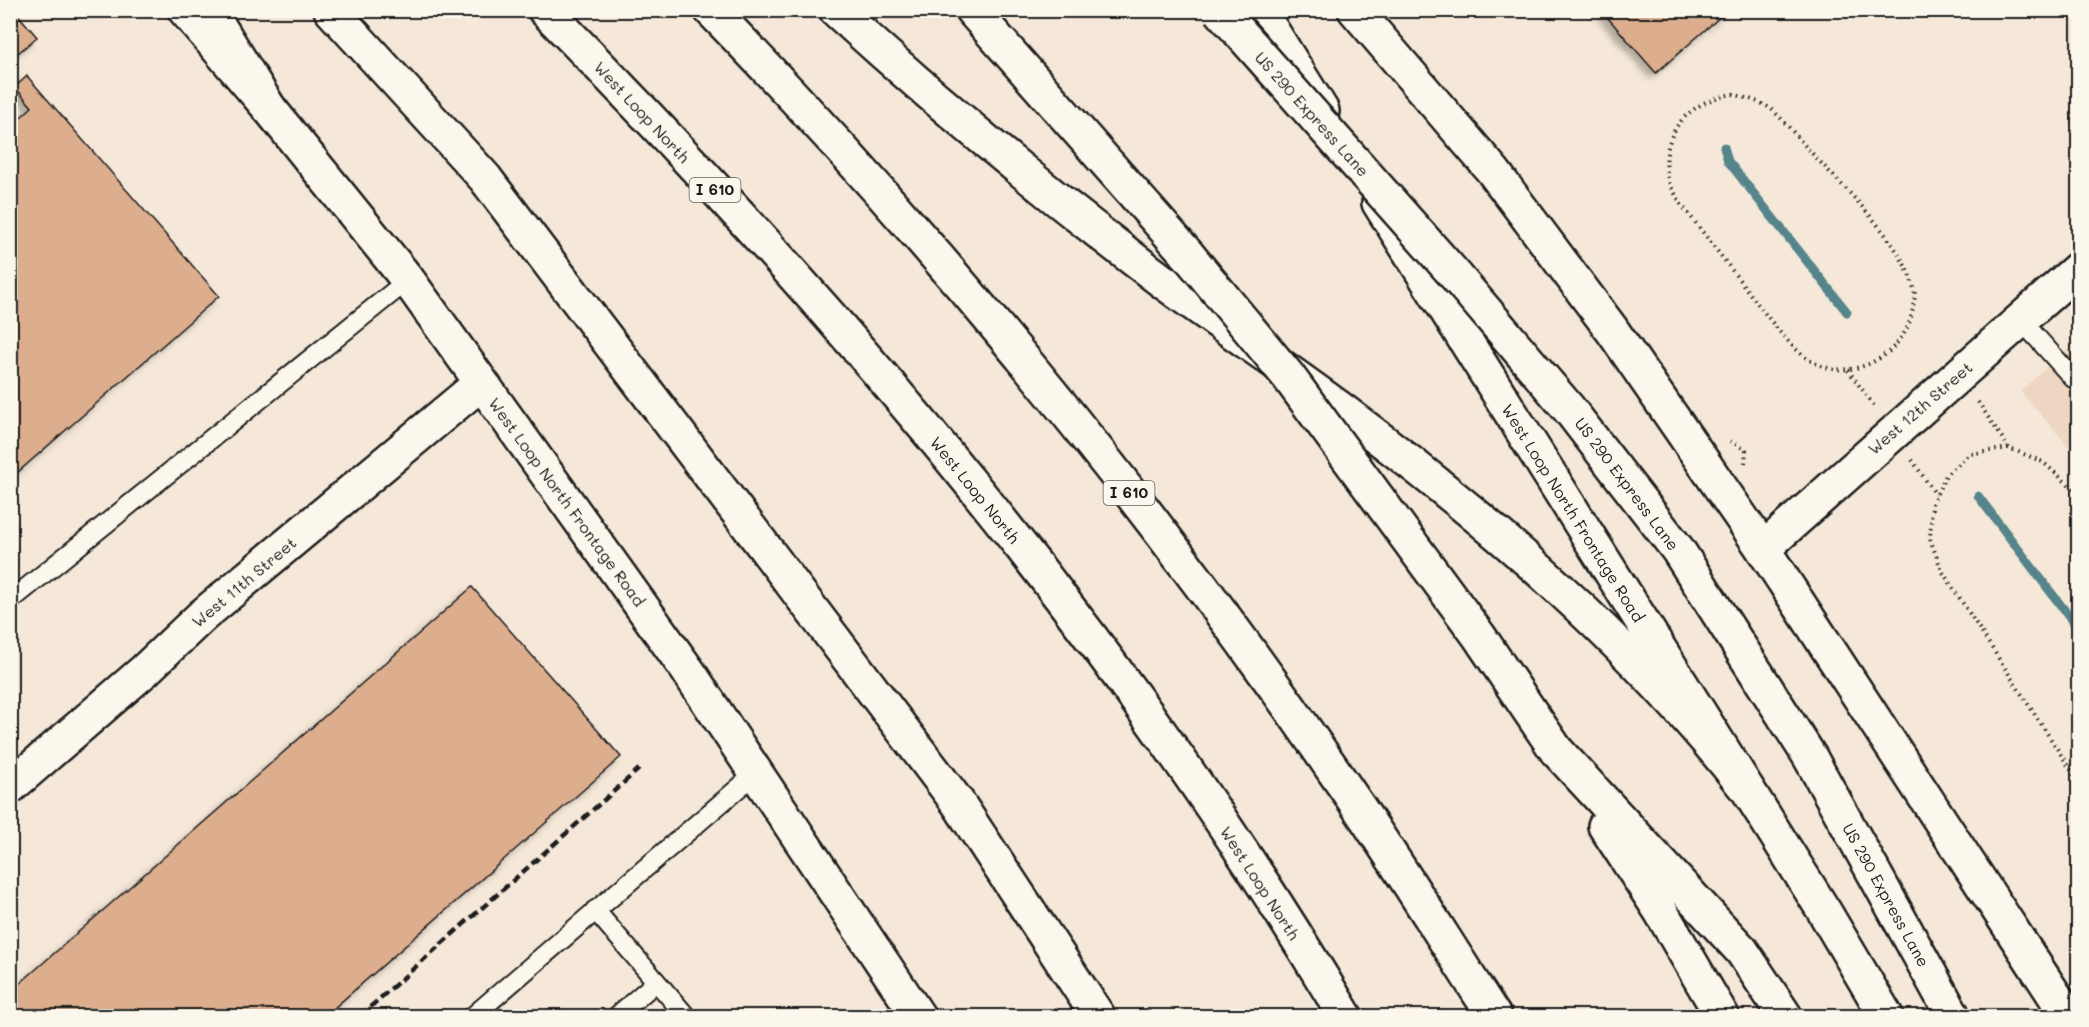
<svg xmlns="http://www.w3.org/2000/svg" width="2089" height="1027" font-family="Mali,sans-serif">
<defs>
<filter id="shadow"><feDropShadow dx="-5.5" dy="5.5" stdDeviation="3" flood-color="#0004"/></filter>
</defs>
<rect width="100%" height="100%" fill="#f5e8d9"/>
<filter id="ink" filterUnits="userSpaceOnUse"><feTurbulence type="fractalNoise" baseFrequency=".0167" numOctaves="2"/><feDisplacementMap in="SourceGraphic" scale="12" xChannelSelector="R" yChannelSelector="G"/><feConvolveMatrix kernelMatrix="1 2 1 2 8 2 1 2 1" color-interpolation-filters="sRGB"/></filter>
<g filter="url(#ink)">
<!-- built -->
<path fill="#eed7c2" d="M2078,340v117l-58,-66z"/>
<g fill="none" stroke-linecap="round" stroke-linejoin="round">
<!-- stream -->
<g stroke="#54848a" stroke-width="9">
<path d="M1724,147l4,14 119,151"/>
<path d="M1978,496l100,132"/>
</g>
</g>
<!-- building -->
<g fill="#ddae8e" stroke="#1c1c1c" stroke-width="1.5" filter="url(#shadow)">
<path d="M10,10h4l23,27 -27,23z"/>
<path d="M1601,10h127l-72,63z"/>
<path d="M27,76l192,220 -209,183v-352l22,-20 -17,-20z"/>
<path d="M472,587l149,170 -296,259h-315v-24z"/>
</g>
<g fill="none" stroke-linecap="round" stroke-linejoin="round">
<defs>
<g id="service">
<path d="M2021,320l52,58 5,2"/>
<path d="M10,601l398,-321"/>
<path d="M595,910l91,106"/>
<path d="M473,1016l283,-243"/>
<path d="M617,1016l39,-34"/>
</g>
<g id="minor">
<path d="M1763,549l315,-280"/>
<path d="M10,787l134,-116 58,-55 279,-233"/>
</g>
<g id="secondary">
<path d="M185,10l84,98 139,172 280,391 230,345"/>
<path d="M1259,10l63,101"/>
<path d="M1355,10l138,161 119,159 151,219 305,467"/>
<path d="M1379,203l445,708 62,105"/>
</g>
<g id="motorway">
<path d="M209,10l60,98"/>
<path d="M331,10l154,168 473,625 140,213"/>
<path d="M545,10c301,306 581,637 800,1006"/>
<path d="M711,10c231,238 442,497 629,770 54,77 103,158 154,236"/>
<path d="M836,10c105,96 216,188 329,273 60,44 121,86 181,130 145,109 286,230 398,373"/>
<path d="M972,10l216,245"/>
<path d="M1556,750l186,201 43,65"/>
<path d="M1605,826l55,84 62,106"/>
</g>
</defs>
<!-- service casing -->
<use href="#service" stroke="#1c1c1c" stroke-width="22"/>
<!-- minor casing -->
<use href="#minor" stroke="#1c1c1c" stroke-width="38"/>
<!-- secondary casing -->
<use href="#secondary" stroke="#1c1c1c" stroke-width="38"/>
<!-- motorway casing -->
<use href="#motorway" stroke="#1c1c1c" stroke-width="38"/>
<!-- path -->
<g stroke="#1c1c1c" stroke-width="4" stroke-dasharray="1.5 4.5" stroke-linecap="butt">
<path d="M1733,94c13,4 27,7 38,15 13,11 25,27 37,40 33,36 95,93 106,140 2,6 0,12 -1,18 -6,50 -68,82 -109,49 -20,-16 -35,-38 -51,-58 -24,-32 -48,-63 -72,-94 -4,-8 -11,-17 -13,-25 -9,-47 21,-78 65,-85z"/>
<path d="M1848,370l26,36"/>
<path d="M1978,402l31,46"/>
<path d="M1730,441l16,9 -1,13"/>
<path d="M1912,460l24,35"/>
<path d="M2078,493l-35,-31 -34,-14 -39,6 -24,21 -14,29 -2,35 12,32 136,210"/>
</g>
<!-- service -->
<use href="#service" stroke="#fbf7ec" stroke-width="18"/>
<!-- minor -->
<use href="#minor" stroke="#fbf7ec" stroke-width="33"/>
<!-- secondary -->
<use href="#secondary" stroke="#fbf7ec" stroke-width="33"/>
<!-- motorway -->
<use href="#motorway" stroke="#fbf7ec" stroke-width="33"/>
<!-- rail -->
<path stroke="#1c1c1c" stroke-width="4.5" stroke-dasharray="9 4.5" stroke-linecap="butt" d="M360,1016l279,-247"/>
<defs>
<g id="motorway-bridge">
<path d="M1220,10l235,265 114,134 109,141 132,207 143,259"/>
<path d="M1188,255l100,121 191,260 77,114"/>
</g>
</defs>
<!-- motorway-bridge casing -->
<use href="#motorway-bridge" stroke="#1c1c1c" stroke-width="38" stroke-linecap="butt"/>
<!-- motorway-bridge -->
<use href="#motorway-bridge" stroke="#fbf7ec" stroke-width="33"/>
</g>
</g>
<g text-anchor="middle" stroke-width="5" stroke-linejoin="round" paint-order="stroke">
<!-- shield labels -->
<g fill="#fbf7ec" stroke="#5f5e5a" stroke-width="1.5">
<rect x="689.5" y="178" width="51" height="24" rx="4.5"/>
<rect x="1103.5" y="481" width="51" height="24" rx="4.5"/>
</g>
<g font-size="15" font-weight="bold" fill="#1c1c1c">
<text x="715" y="195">I 610</text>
<text x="1129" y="498">I 610</text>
</g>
<!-- street labels -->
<g font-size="16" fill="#1c1c1c" stroke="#fbf7ec">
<text transform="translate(642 112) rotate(47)" y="6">West Loop North</text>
<text transform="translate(1312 114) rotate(48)" y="6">US 290 Express Lane</text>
<text transform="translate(1920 408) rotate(-41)" y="6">West 12th Street</text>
<text transform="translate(1627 484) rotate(53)" y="6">US 290 Express Lane</text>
<text transform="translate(975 490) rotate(51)" y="6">West Loop North</text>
<text transform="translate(567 502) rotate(54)" y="6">West Loop North Frontage Road</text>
<text transform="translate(1573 513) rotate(58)" y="6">West Loop North Frontage Road</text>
<text transform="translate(244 582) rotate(-40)" y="6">West 11th Street</text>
<text transform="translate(1260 883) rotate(57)" y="6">West Loop North</text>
<text transform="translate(1886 895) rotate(61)" y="6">US 290 Express Lane</text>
</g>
</g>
<!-- margin -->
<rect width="2089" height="1027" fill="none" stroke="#fbf7ec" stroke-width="36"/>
<rect x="18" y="18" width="2053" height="991" fill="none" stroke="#1c1c1c" stroke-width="2" filter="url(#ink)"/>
</svg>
